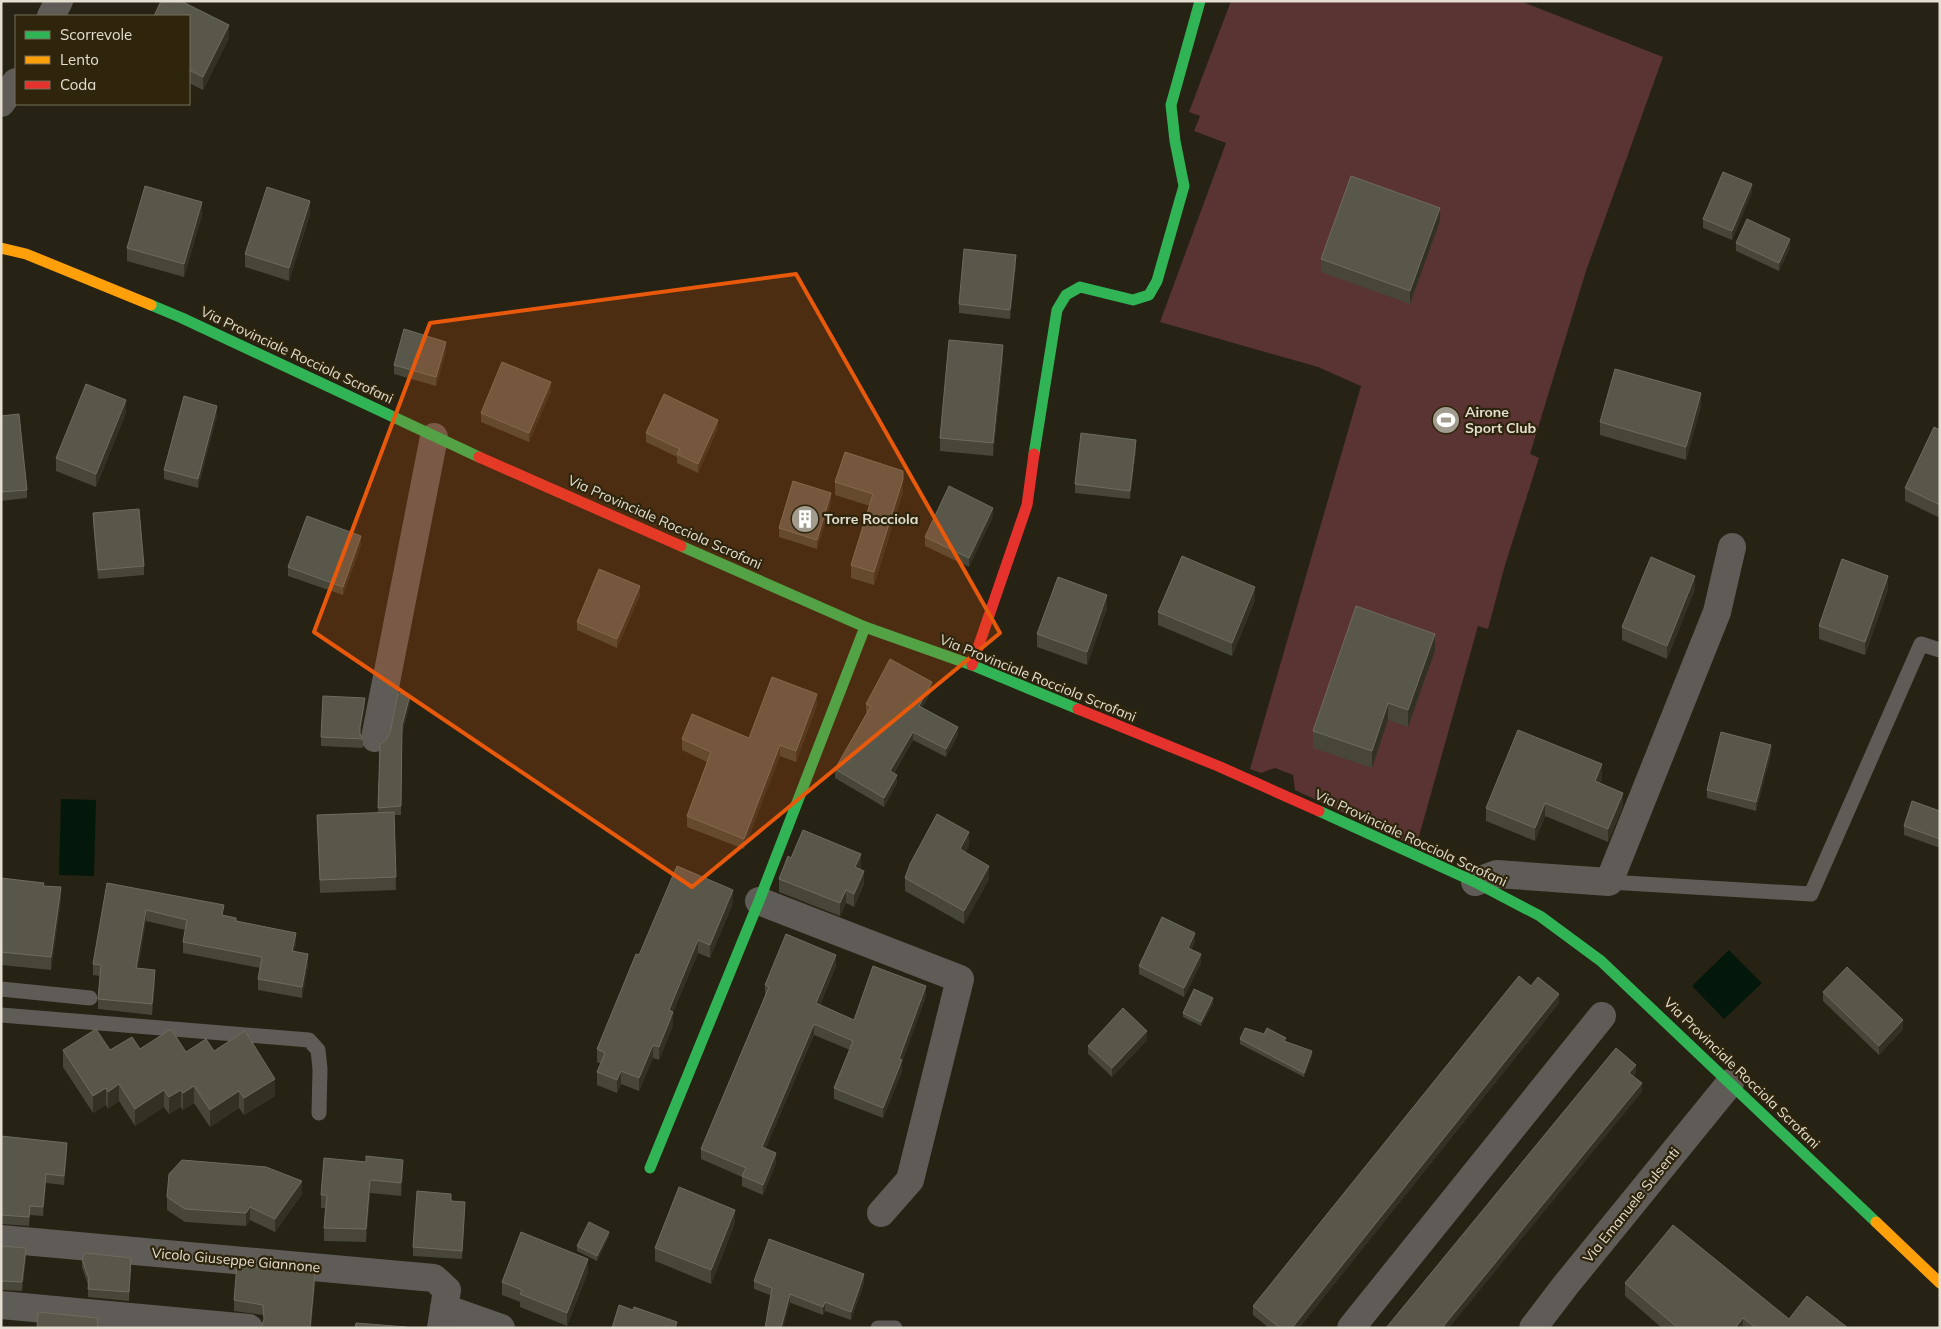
<svg xmlns="http://www.w3.org/2000/svg" width="1941" height="1329" font-family="Mulish,sans-serif">
<rect width="100%" height="100%" fill="#262214"/>
<!-- green -->
<path fill="#5a3432" d="M1231,1h289l143,56 -77,214 -56,183 9,4 -34,107 -17,64 -10,-3 -62,221 -121,-57 -2,-15 -18,-7 -14,5 -11,-4 111,-383 -43,-19 -158,-45 66,-179 -32,-12 6,-15 -11,-4z"/>
<!-- water -->
<g fill="#04170b">
<path d="M61,799l35,1 -2,76 -35,-1z"/>
<path d="M1729,950l33,33 -38,36 -32,-33z"/>
</g>
<g fill="none" stroke-linecap="round" stroke-linejoin="round">
<!-- lane -->
<g stroke="#5f5b57" stroke-width="15">
<path d="M1609,882l202,12 110,-250 19,6"/>
<path d="M1,989l89,9"/>
<path d="M1,1015l308,25 9,10 2,19 -1,44"/>
<path d="M878,1328h17"/>
</g>
<!-- street -->
<g stroke="#5f5b57" stroke-width="28">
<path d="M51,16l8,-15"/>
<path d="M1,103l15,-21"/>
<path d="M375,738l59,-301"/>
<path d="M1475,882l22,-8 112,8 108,-270 15,-65"/>
<path d="M759,901l201,78 -50,201 -29,33"/>
<path d="M1,1239l433,39 13,12 -6,38"/>
<path d="M1,1305l248,23"/>
<path d="M444,1308l57,20"/>
<path d="M1351,1328l251,-312"/>
<path d="M1533,1328l32,-42 165,-203"/>
</g>
<!-- fast -->
<g stroke="#30b455" stroke-width="11">
<path d="M151,305l31,13 297,139"/>
<path d="M1034,454l23,-144 9,-15 14,-8 53,13 16,-5 8,-14 27,-95 -9,-45 -4,-36 29,-104"/>
<path d="M681,546l184,81 107,38 106,44"/>
<path d="M1319,811l156,71 65,34 61,45 275,261"/>
<path d="M650,1168l109,-267 106,-274"/>
</g>
<!-- slow -->
<g stroke="#ff9f0a" stroke-width="11">
<path d="M1,248l25,6 125,51"/>
<path d="M1876,1222l64,61"/>
</g>
<!-- jam -->
<g stroke="#e5322d" stroke-width="11">
<path d="M479,457l202,89"/>
<path d="M972,665l55,-160 7,-51"/>
<path d="M1078,709l140,57 101,45"/>
</g>
</g>
<!-- wall -->
<g fill="#474638">
<path d="M189,16l40,22 -26,52 -14,-7z"/>
<path d="M1752,192l-20,48 -29,-12v-9z"/>
<path d="M310,214l-21,67 -44,-14v-13z"/>
<path d="M202,215l-18,62 -57,-16v-13z"/>
<path d="M1440,221l-30,83 -89,-32v-13z"/>
<path d="M1736,243l54,5 -11,23 -43,-20z"/>
<path d="M1016,264l-6,55 -51,-6v-9z"/>
<path d="M446,351l-10,35 -42,-12v-9z"/>
<path d="M1003,358l-10,98 -53,-5v-13z"/>
<path d="M551,391l-22,51 -48,-20v-9z"/>
<path d="M1701,406l-15,54 -86,-25v-13z"/>
<path d="M126,413l-30,74 -40,-16v-13z"/>
<path d="M217,415l-19,73 -34,-9v-9z"/>
<path d="M1,416l26,74v8l-26,3z"/>
<path d="M718,428l-20,45 -21,-10v-6l-31,-15v-9z"/>
<path d="M1940,430v88l-35,-17v-13z"/>
<path d="M1136,449l-6,50 -55,-6v-9z"/>
<path d="M835,482l68,10 -29,93 -23,-7v-13l19,-59 -35,-11z"/>
<path d="M831,502l-14,47 -38,-12v-9z"/>
<path d="M93,513l51,53v9l-46,4 -5,-57z"/>
<path d="M993,516l-24,51 -44,-21v-9z"/>
<path d="M361,545l-18,50 -55,-19v-9z"/>
<path d="M1695,589l-28,70 -45,-19v-13z"/>
<path d="M1888,589l-23,66 -46,-16v-13z"/>
<path d="M640,595l-23,53 -40,-18v-8z"/>
<path d="M1255,600l-23,56 -74,-31v-13z"/>
<path d="M1107,608l-20,57 -50,-18v-13z"/>
<path d="M1435,651l-27,76 -20,-7 -16,48 -59,-20v-17z"/>
<path d="M932,690l-10,18 36,27 -12,22 -33,-17 -19,33 3,10 -13,24 -49,-29v-9l32,-56 -1,-1v-8z"/>
<path d="M410,703l-8,31 -1,81h-7l2,75 -76,3 -3,-78 61,-2 2,-69 6,-4z"/>
<path d="M817,705l-21,57 -16,-6 -36,93 -57,-22v-11l20,-54 -25,-12v-11l67,-1z"/>
<path d="M365,707l-5,26 3,6v9l-42,-2v-9z"/>
<path d="M1771,754l-15,57 -49,-13v-8z"/>
<path d="M1602,777l-2,6 23,23 -15,36 -63,-26 -10,25 -49,-20v-13z"/>
<path d="M1940,811v37l-36,-13v-9z"/>
<path d="M969,845l-4,8 24,26 -25,45 -59,-33v-13z"/>
<path d="M791,858l70,9 -1,2 4,15 -10,23 -8,-4 -6,13 -61,-24v-13z"/>
<path d="M1,878l43,8 17,14 -10,70 -50,-5z"/>
<path d="M107,883l117,32 12,6 60,23 -2,7 14,14 -6,33 -44,-8v-11l2,-11 -77,-15v-11l2,-12 -39,-9 -8,47 17,13 -3,34 -54,-6v-10l2,-23 -7,-1v-11z"/>
<path d="M733,903l-23,55 -12,-5 -25,59v13l-14,35 -6,-2 -14,33 -18,-7 -4,9 -20,-8v-13l4,-8 -4,-2v-13l42,-94z"/>
<path d="M1195,942l-4,7 10,14 -17,34 -45,-23v-8z"/>
<path d="M836,966l-16,39 34,15 72,-24 -24,66v9l-19,47 -49,-19v-11l16,-38 -36,-15 -49,114 11,14 -13,32 -21,-9v-9l-41,-18v-10l64,-153v-11z"/>
<path d="M1531,986l28,17 -260,325h-30l-16,-13v-9z"/>
<path d="M1823,992l80,37 -24,26 -56,-54z"/>
<path d="M1213,1003l-12,23 -18,-9v-4z"/>
<path d="M1240,1039l46,3 26,13 -8,22 -64,-33z"/>
<path d="M1147,1040l-35,37 -24,-23v-8z"/>
<path d="M140,1049l46,3 28,-1 61,45 -31,19 -5,-7 -29,19 -16,-24 -11,7 -2,-3 -12,7 -5,-7 -29,19 -16,-25 -11,8 -2,-4 -13,8 -30,-46v-17h47z"/>
<path d="M1,1136l66,16 -3,33 -18,-2 -3,33 -13,-1 -1,11 -28,-2z"/>
<path d="M324,1158l79,15 -2,23 -31,-3 -4,49 -42,-1v-13l1,-20h-4v-13z"/>
<path d="M302,1194l-27,38 -25,-12 -4,6 -61,-4 -18,-12v-13z"/>
<path d="M451,1201l14,10 -3,48 -49,-3v-9z"/>
<path d="M735,1223l-24,61 -56,-23v-13z"/>
<path d="M609,1236l-12,25 -20,-10v-5z"/>
<path d="M1,1246l25,11 -4,34 -21,-1z"/>
<path d="M82,1259l49,7 -2,35 -41,-4v-12l-6,-18z"/>
<path d="M588,1272l-21,54 -47,-19v-5l-18,-7v-13z"/>
<path d="M754,1281l110,2 -13,37 -26,-9 -2,4 -69,-26z"/>
<path d="M315,1283l-4,45h-50l3,-7 -1,-6 -29,-4v-11z"/>
<path d="M1625,1283l164,36 59,9h-186l-37,-32z"/>
</g>
<!-- shaded-wall -->
<g fill="#333123">
<path d="M229,25v13l-26,52v-13z"/>
<path d="M1752,184v8l-20,48v-9z"/>
<path d="M310,201v13l-21,67v-13z"/>
<path d="M202,202v13l-18,62v-13z"/>
<path d="M1440,208v13l-30,83v-13z"/>
<path d="M1790,239v9l-11,23v-8z"/>
<path d="M1016,255v9l-6,55v-9z"/>
<path d="M446,342v9l-10,35v-9z"/>
<path d="M1003,345v13l-10,98v-13z"/>
<path d="M551,382v9l-22,51v-9z"/>
<path d="M1701,393v13l-15,54v-13z"/>
<path d="M126,400v13l-30,74v-13z"/>
<path d="M217,406v9l-19,73v-9z"/>
<path d="M718,420v8l-20,45v-9z"/>
<path d="M1136,440v9l-6,50v-8z"/>
<path d="M903,479v13l-29,93v-13z"/>
<path d="M831,493v9l-14,47v-9z"/>
<path d="M993,508v8l-24,51v-9z"/>
<path d="M361,536v9l-18,50v-8z"/>
<path d="M1695,576v13l-28,70v-13z"/>
<path d="M1888,576v13l-23,66v-13z"/>
<path d="M640,586v9l-23,53v-9z"/>
<path d="M1255,587v13l-23,56v-13z"/>
<path d="M1107,595v13l-20,57v-13z"/>
<path d="M1435,634v17l-27,76v-17z"/>
<path d="M932,682v8l-13,24v-8z"/>
<path d="M817,694v11l-21,57v-11z"/>
<path d="M410,695v8l-8,31 -1,81 1,-90z"/>
<path d="M365,698v9l-5,28v-8z"/>
<path d="M1388,703v17l-16,48v-17z"/>
<path d="M958,727v8l-12,22v-8z"/>
<path d="M913,732v8l-23,39v-8z"/>
<path d="M780,745v11l-36,93v-10z"/>
<path d="M1771,745v9l-15,57v-9z"/>
<path d="M1602,764v13l-7,17v-13z"/>
<path d="M897,775v8l-13,24v-9z"/>
<path d="M1623,793v13l-15,36v-13z"/>
<path d="M1545,803v13l-10,25v-13z"/>
<path d="M969,832v13l-9,17v-13z"/>
<path d="M861,854v13l-6,13v-13z"/>
<path d="M989,866v13l-25,45v-13z"/>
<path d="M864,871v13l-10,23v-13z"/>
<path d="M61,887v13l-10,70v-13z"/>
<path d="M733,890v13l-23,55v-13z"/>
<path d="M846,890v13l-6,13v-13z"/>
<path d="M146,910v11l-10,58v-11z"/>
<path d="M296,933v11l-4,18v-11z"/>
<path d="M1195,933v9l-7,15v-9z"/>
<path d="M698,940v13l-25,59v13l-14,35v-13l10,-37z"/>
<path d="M308,954v11l-6,33v-11z"/>
<path d="M1201,954v9l-17,34v-9z"/>
<path d="M836,955v11l-20,48v-11z"/>
<path d="M155,970v11l-3,34v-11z"/>
<path d="M926,986v10l-24,66v9l-19,47v-10l16,-49z"/>
<path d="M1559,994v9l-260,325h-7z"/>
<path d="M1213,998v5l-12,23v-4z"/>
<path d="M1903,1020v9l-24,26v-9z"/>
<path d="M814,1024v11l-52,123v-11z"/>
<path d="M1147,1031v9l-35,37v-9z"/>
<path d="M653,1045v13l-14,33v-13z"/>
<path d="M1312,1051v4l-8,22v-4z"/>
<path d="M1636,1065v9l-7,8v-9z"/>
<path d="M621,1071v13l-4,9v-13z"/>
<path d="M275,1079v17l-31,19v-17z"/>
<path d="M1642,1083v9l-193,236h-7z"/>
<path d="M119,1084v17l-11,8v-17z"/>
<path d="M194,1086v17l-11,7v-17z"/>
<path d="M106,1088v17l-13,8v-17z"/>
<path d="M164,1090v17l-29,19v-17z"/>
<path d="M181,1090v17l-12,7v-17z"/>
<path d="M239,1091v17l-29,19v-17z"/>
<path d="M67,1143v9l-3,33v-9z"/>
<path d="M776,1153v10l-13,32v-10z"/>
<path d="M403,1160v13l-2,23v-13z"/>
<path d="M46,1174v9l-3,33v-9z"/>
<path d="M370,1180v13l-4,49v-13z"/>
<path d="M302,1181v13l-27,38v-13z"/>
<path d="M465,1202v9l-3,48v-8z"/>
<path d="M250,1207v13l-4,6v-13z"/>
<path d="M735,1210v13l-24,61v-14z"/>
<path d="M609,1232v4l-12,25v-5z"/>
<path d="M26,1248v9l-4,34v-9z"/>
<path d="M131,1258v8l-2,35v-9z"/>
<path d="M588,1259v13l-21,54v-13z"/>
<path d="M315,1273v10l-4,45h-1z"/>
<path d="M864,1274v9l-13,37v-8z"/>
<path d="M790,1294v9l-7,25h-2z"/>
<path d="M825,1302v9l-2,4v-8z"/>
<path d="M1743,1318v10h-8z"/>
</g>
<!-- building -->
<g fill="#585749" stroke="#6e6c5e">
<path d="M161,1h20l48,24 -26,52 -14,-7v-54h-35z"/>
<path d="M1723,172l29,12 -20,47 -29,-12z"/>
<path d="M1351,176l89,32 -30,83 -89,-32z"/>
<path d="M145,186l57,16 -18,62 -57,-16z"/>
<path d="M267,187l43,14 -21,67 -44,-14z"/>
<path d="M1747,219l43,20 -11,24 -43,-20z"/>
<path d="M964,249l52,6 -6,55 -51,-6z"/>
<path d="M404,329l42,13 -10,35 -42,-12z"/>
<path d="M949,340l54,5 -10,98 -53,-5z"/>
<path d="M502,362l49,20 -22,51 -48,-20z"/>
<path d="M1615,369l86,24 -15,54 -86,-25z"/>
<path d="M86,384l40,16 -30,74 -40,-16z"/>
<path d="M664,394l54,26 -20,44 -21,-10 3,-5 -34,-16z"/>
<path d="M184,396l33,10 -19,73 -34,-9z"/>
<path d="M19,414l8,76 -26,2v-76z"/>
<path d="M1934,427l6,3v75l-35,-17z"/>
<path d="M1081,433l55,7 -6,51 -55,-7z"/>
<path d="M845,452l58,19v8l-29,93 -23,-7 22,-71 -38,-12z"/>
<path d="M793,481l38,12 -14,47 -38,-12z"/>
<path d="M949,486l44,22 -24,50 -44,-21z"/>
<path d="M139,509l5,57 -46,4 -5,-57z"/>
<path d="M307,516l54,20 -18,51 -55,-20z"/>
<path d="M1182,556l73,31 -23,56 -74,-31z"/>
<path d="M1651,557l44,19 -28,70 -45,-19z"/>
<path d="M1842,559l46,17 -23,66 -46,-16z"/>
<path d="M599,569l41,17 -23,53 -40,-17z"/>
<path d="M1058,577l49,18 -20,57 -50,-18z"/>
<path d="M1356,606l79,28 -27,76 -20,-7 -16,48 -59,-20z"/>
<path d="M890,659l42,23 -13,24 39,21 -12,22 -33,-17 -23,39 7,4 -13,23 -49,-29 36,-63 -5,-2z"/>
<path d="M772,677l45,17 -21,57 -16,-6 -36,94 -57,-23 24,-64 -29,-13 10,-25 57,24z"/>
<path d="M398,693l12,2 -8,30 -1,81 -23,2 2,-64 6,-4 4,-7z"/>
<path d="M323,696l42,2 -5,29v7l3,5 -42,-2z"/>
<path d="M1518,730l84,34 -7,17 28,12 -15,36 -63,-26 -10,25 -49,-20z"/>
<path d="M1721,732l50,13 -15,57 -49,-12z"/>
<path d="M1912,801l28,10v28l-36,-13z"/>
<path d="M394,812l2,65 -76,3 -3,-65z"/>
<path d="M937,814l32,18 -9,17 29,17 -25,45 -59,-33 5,-14z"/>
<path d="M803,830l58,24 -6,13 9,4 -10,23 -8,-4 -6,13 -61,-24 9,-23 3,2z"/>
<path d="M677,866l56,24 -23,55 -12,-5 -29,70 4,2 -14,35 -6,-2 -14,33 -18,-7 -4,9 -20,-8 8,-19 -8,-4 39,-95 3,1z"/>
<path d="M1,878l43,5 -1,3 18,1 -10,70 -50,-5z"/>
<path d="M107,883l117,22 -2,10 14,3v3l60,12 -4,18 16,3 -6,33 -44,-8 4,-22 -79,-15 4,-22 -41,-10 -10,58 19,2 -3,34 -54,-5 3,-34 -8,-1z"/>
<path d="M1162,917l33,16 -7,15 13,6 -17,34 -45,-22z"/>
<path d="M786,934l50,21 -20,48 38,17 19,-54 53,20 -27,73 3,1 -19,48 -49,-20 19,-47 -39,-17 -52,123 14,6 -13,32 -21,-9 4,-8 -45,-19 68,-162 -4,-2z"/>
<path d="M1847,967l56,53 -24,26 -56,-54z"/>
<path d="M1519,976l12,10 7,-9 21,17 -267,334h-12l-27,-22z"/>
<path d="M1194,989l19,9 -12,24 -18,-9z"/>
<path d="M1123,1008l24,23 -35,37 -24,-22z"/>
<path d="M1245,1028l19,6 3,-6 19,10 -2,3 28,10 -8,22 -64,-34z"/>
<path d="M96,1029l14,21 22,-13 8,12 31,-20 15,23 20,-13 8,12 31,-20 30,48 -31,19 -5,-7 -29,19 -16,-24 -11,7 -2,-3 -12,7 -5,-7 -29,19 -16,-25 -11,8 -2,-4 -13,8 -30,-46z"/>
<path d="M1616,1048l20,17 -7,8 13,10 -200,245h-56z"/>
<path d="M1,1136l66,7 -3,33 -18,-2 -3,33 -13,-1 -1,11 -28,-2z"/>
<path d="M366,1156l37,4 -2,23 -31,-3 -4,49 -42,-1 3,-33h-6l3,-37 42,4z"/>
<path d="M182,1160l84,7 36,14 -27,38 -25,-12 -4,6 -61,-4 -18,-12 2,-23z"/>
<path d="M679,1187l56,23 -24,60 -56,-22z"/>
<path d="M417,1191l34,3v7l14,1 -3,49 -49,-4z"/>
<path d="M589,1222l20,10 -12,24 -20,-10z"/>
<path d="M1673,1225l116,94 18,-23 41,32h-92l-13,-10 -8,10h-57l-53,-45z"/>
<path d="M521,1232l67,27 -21,54 -47,-19 2,-4 -20,-8z"/>
<path d="M769,1239l95,35 -13,38 -26,-10 -2,5 -33,-13 -9,34h-16l7,-40 -18,-7z"/>
<path d="M1,1246l25,2 -4,34 -21,-1z"/>
<path d="M85,1253l46,5 -2,34 -41,-3 1,-10 -7,-20z"/>
<path d="M237,1265l78,8 -5,55h-49l3,-9 -1,-14 -29,-5z"/>
<path d="M619,1305l14,5 1,-3 43,15 -2,6h-63z"/>
<path d="M38,1312l60,6 -1,10h-60z"/>
<path d="M356,1323l51,4v1h-52z"/>
</g>
<!-- marked area -->
<path fill="#e8590c" fill-opacity="0.2" stroke="#e8590c" stroke-width="4" stroke-linejoin="round" d="M796,274l204,359 -308,254 -378,-255 116,-309z"/>
<!-- icons -->
<defs>
<symbol id="stadium-disc" viewBox="-11 -11 22 22"><circle r="9.5" fill="#a29c8e" stroke="#2e250c"/><path d="M0-5a6.5 5 0 1 0 0 10a6.5 5 0 1 0 0-10ZM-3.5-1.8h7v3.6h-7Z" fill="#fff"/></symbol>
<symbol id="building-disc" viewBox="-11 -11 22 22"><circle r="9.5" fill="#a29c8e" stroke="#2e250c"/><path d="M-4-6H4V6H1V3H-1V6H-4ZM-2.5-4.3h1.7v1.8h-1.7ZM.8-4.3h1.7v1.8H.8ZM-2.5-1h1.7V.8h-1.7ZM.8-1h1.7V.8H.8Z" fill="#fff"/></symbol>
</defs>
<g fill-rule="evenodd">
<use href="#stadium-disc" x="1430" y="404" width="32" height="32"/>
<use href="#building-disc" x="789" y="503" width="32" height="32"/>
</g>
<g text-anchor="middle" stroke-width="4.5" stroke-linejoin="round" paint-order="stroke">
<!-- street labels -->
<g font-size="14" fill="#e4ded0" stroke="#2e250c">
<text transform="translate(297 355) rotate(25)" y="5">Via Provinciale Rocciola Scrofani</text>
<text transform="translate(665 522) rotate(24)" y="5">Via Provinciale Rocciola Scrofani</text>
<text transform="translate(1038 678) rotate(22)" y="5">Via Provinciale Rocciola Scrofani</text>
<text transform="translate(1411 838) rotate(25)" y="5">Via Provinciale Rocciola Scrofani</text>
<text transform="translate(1742 1073) rotate(44)" y="5">Via Provinciale Rocciola Scrofani</text>
<text transform="translate(1631 1205) rotate(-51)" y="5">Via Emanuele Sulsenti</text>
<text transform="translate(236 1260) rotate(5)" y="5">Vicolo Giuseppe Giannone</text>
</g>
<!-- poi labels -->
<g font-size="14" font-weight="bold" fill="#e4ded0" stroke="#2e250c" text-anchor="start">
<text x="1465" y="417">Airone<tspan x="1465" dy="16">Sport Club</tspan></text>
<text x="824" y="524">Torre Rocciola</text>
</g>
</g>
<!-- border -->
<rect width="1941" height="1329" fill="none" stroke="#e4ded0" stroke-width="5"/>
<!-- legend -->
<rect x="15" y="15" width="175" height="90" fill="#2e250c" stroke="#776f5a"/>
<rect x="25" y="31" width="25" height="8" fill="#30b455" stroke="#776f5a"/>
<text x="60" y="40" font-size="15" fill="#e4ded0">Scorrevole</text>
<rect x="25" y="56" width="25" height="8" fill="#ff9f0a" stroke="#776f5a"/>
<text x="60" y="65" font-size="15" fill="#e4ded0">Lento</text>
<rect x="25" y="81" width="25" height="8" fill="#e5322d" stroke="#776f5a"/>
<text x="60" y="90" font-size="15" fill="#e4ded0">Coda</text>
</svg>
